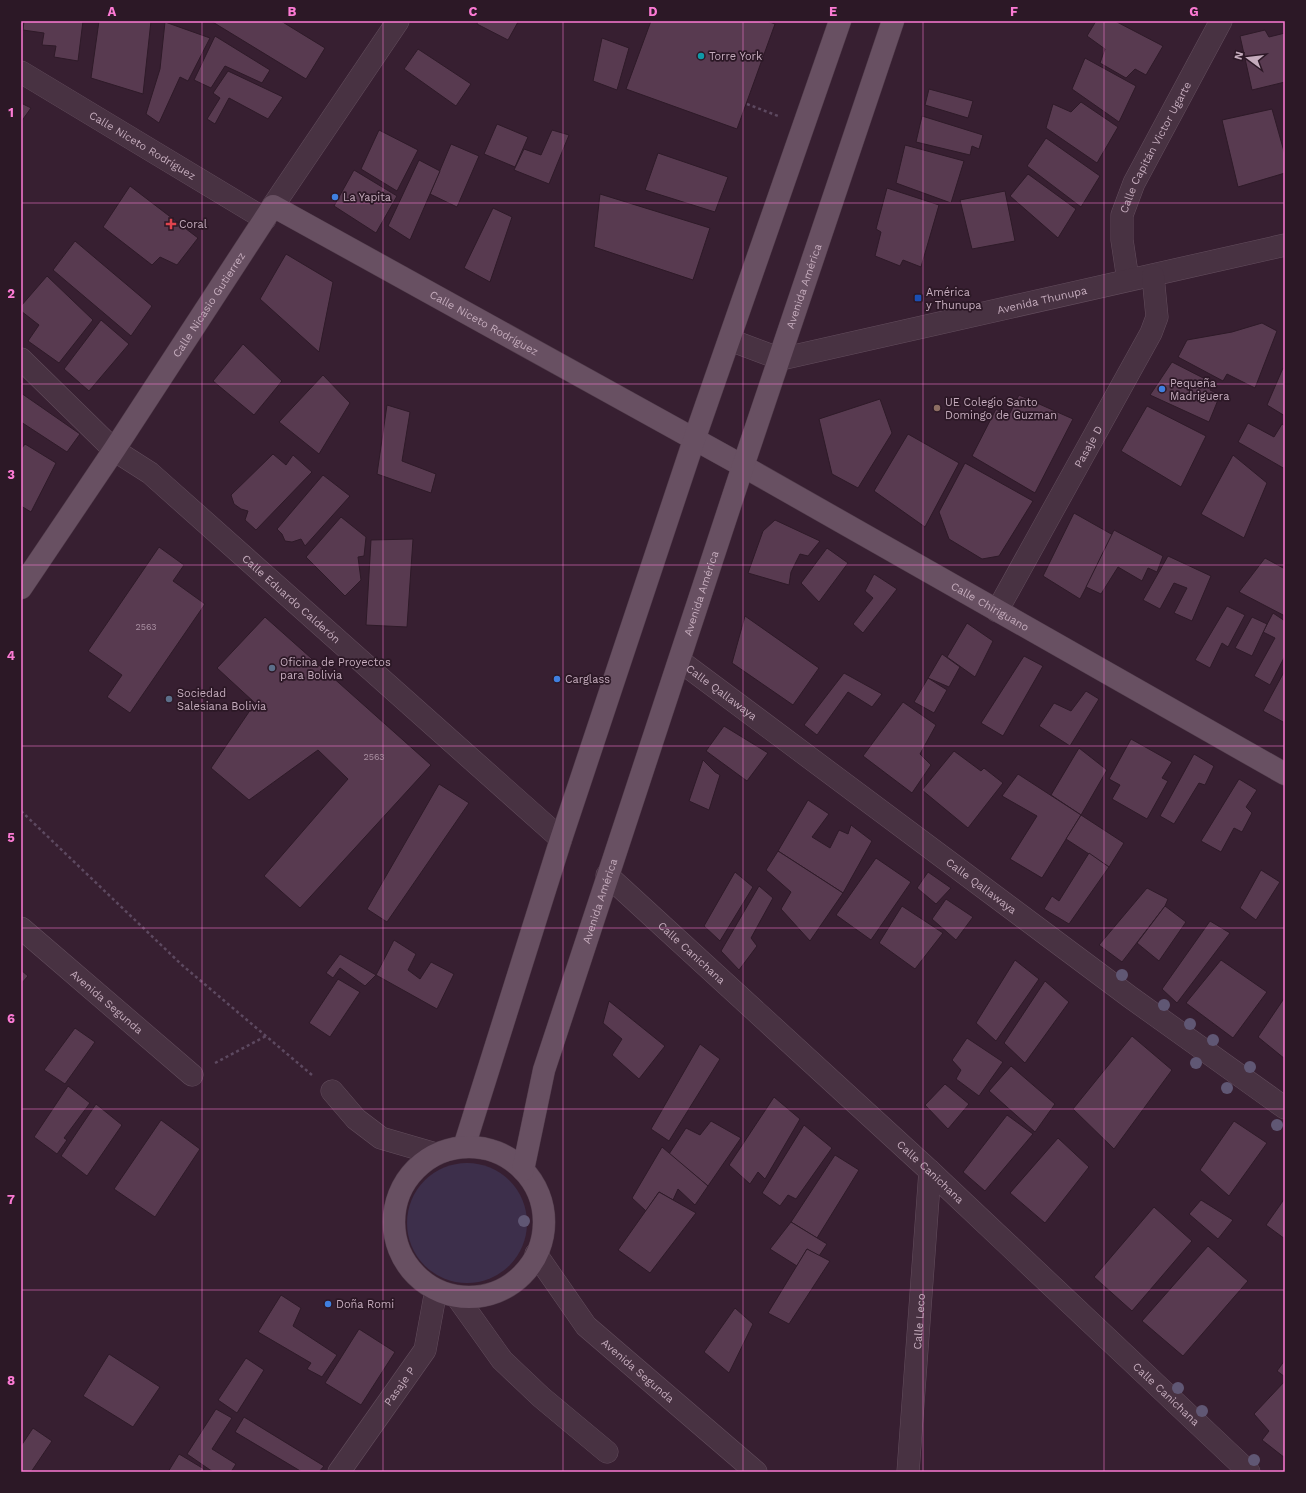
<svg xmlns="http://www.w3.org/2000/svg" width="1306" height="1493" font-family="'Work Sans',sans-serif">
<rect width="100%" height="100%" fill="#371f31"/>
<!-- green -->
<circle fill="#3d2f4b" cx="467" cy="1223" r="60"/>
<!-- building -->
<g fill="#583a50" stroke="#2e1a28">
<path d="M24,21h59l-5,40 -24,-4 2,-11 -14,-1 2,-12 -21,-3z"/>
<path d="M99,21h52l-8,73 -52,-16z"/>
<path d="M211,21h70l44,27 -19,31z"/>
<path d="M478,21h39l1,1 -10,18 -31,-16z"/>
<path d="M651,21h116l8,3 -38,105 -111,-40z"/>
<path d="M1096,21h19l48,25 -17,29 -11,-6 -9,9 -26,-15 5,-14 -18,-13z"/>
<path d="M165,22l45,16 -22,43 -8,-4 -21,46 -13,-9 14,-45z"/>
<path d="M1265,30l4,7 16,-4v49l-33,8 -12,-54z"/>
<path d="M215,36l55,34 -8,13 -37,-17 -14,22 -17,-8z"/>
<path d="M602,38l27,10 -12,42 -24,-9z"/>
<path d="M418,49l53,35 -15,22 -52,-37z"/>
<path d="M1085,58l51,28 -17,36 -47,-33z"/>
<path d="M228,71l55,26 -15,22 -39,-21 -14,26 -8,-5 13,-21 -7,-5z"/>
<path d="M929,89l44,12 -5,17 -43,-13z"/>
<path d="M1081,102l37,25 -21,36 -51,-35 7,-24 18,8z"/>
<path d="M21,103l10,5 -10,14z"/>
<path d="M1272,109l13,46v18l-47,14 -16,-67z"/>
<path d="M922,116l61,19 -4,14 -7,-3 -2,9 -54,-13z"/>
<path d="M497,124l31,13 -13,30 -31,-13z"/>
<path d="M379,130l39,20 -21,41 -36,-22z"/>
<path d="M552,130l17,5 -20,49 -35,-14 10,-21 17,6z"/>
<path d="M1046,138l54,38 -19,31 -54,-41z"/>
<path d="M451,144l28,12 -22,51 -27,-13z"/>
<path d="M905,145l59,16 -13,42 -55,-20z"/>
<path d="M658,153l70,24 -13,35 -70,-22z"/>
<path d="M419,160l21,11 -30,69 -22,-14z"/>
<path d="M354,170l43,26 -21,37 -42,-27z"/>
<path d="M1028,174l48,35 -18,29 -48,-42z"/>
<path d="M130,186l68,52 -21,27 -17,-8 -8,8 -49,-38z"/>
<path d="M887,188l52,17 -18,62 -18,-7 -3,6 -25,-10 6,-24 -5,-3z"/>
<path d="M1005,191l10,50 -43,8 -12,-49z"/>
<path d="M600,194l110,34 -17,52 -99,-33z"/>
<path d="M493,208l19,9 -22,65 -26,-14z"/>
<path d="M75,241l77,65 -21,30 -78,-66z"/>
<path d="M286,254l47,28 -14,70 -59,-53z"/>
<path d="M47,276l46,44 -34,43 -31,-22 11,-16 -18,-14v-5z"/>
<path d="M101,320l28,24 -40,47 -25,-22z"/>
<path d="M1262,323l15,8 -22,57 -28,-14 -4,7 -45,-24 9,-17 45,-8z"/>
<path d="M243,344l39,37 -28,34 -41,-34z"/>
<path d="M1172,362l41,21 -3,7 10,5 -11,27 -59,-27z"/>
<path d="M1283,368l2,1v47l-18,-11z"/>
<path d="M323,375l27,28 -31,51 -40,-32z"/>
<path d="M21,393l59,41 -13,18 -46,-30z"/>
<path d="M1019,395l54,24 -38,74 -63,-37 24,-47 12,8z"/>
<path d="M880,399l12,34 -34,55 -26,-14 -13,-55z"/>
<path d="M387,405l23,7 -8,49 34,13 -5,19 -54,-19z"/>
<path d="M1147,406l59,30 -25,51 -60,-36z"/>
<path d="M1248,423l26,14 8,-13 3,2v43l-47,-27z"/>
<path d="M908,434l51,29 -34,64 -51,-36z"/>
<path d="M25,444l31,19 -25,49 -10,-6v-57z"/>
<path d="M273,454l13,11 7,-10 19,17 -56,58 -11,-10 3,-9 -7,-2 -7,-5 -3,-9z"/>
<path d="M1233,455l34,28 -23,55 -43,-24z"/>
<path d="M965,463l68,38 -34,55 -17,3 -33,-20 -10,-27z"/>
<path d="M323,475l27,21 -45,50 -4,-7 -9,3 -7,-1 -3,-7 -5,-5z"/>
<path d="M1074,513l39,22 -33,64 -37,-23z"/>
<path d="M341,517l25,20 -2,19 -6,1 3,23 -16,16 -39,-39z"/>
<path d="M775,520l45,21 -12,15 -8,-2 -9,18 -2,13 -41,-12 15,-42z"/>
<path d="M1114,530l49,26 -6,16 -9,-4 -6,13 -24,-14 -17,27 -15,-7z"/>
<path d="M413,539l-6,88 -41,-2 5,-85z"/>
<path d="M159,547l25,18 -11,16 32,23 -75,109 -23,-16 15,-22 -34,-24z"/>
<path d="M827,548l21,15 -29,39 -18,-19z"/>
<path d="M1168,556l43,20 -19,45 -18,-8 13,-25 -13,-5 -14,26 -17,-9z"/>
<path d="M1265,558l20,11v47l-46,-24z"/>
<path d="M874,574l23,15 -34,44 -10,-9 20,-26 -8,-7z"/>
<path d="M1227,606l18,9 -17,32 -6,-4 -12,25 -15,-8z"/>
<path d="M1273,613l12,8v35l-15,29 -16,-9 21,-38 -12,-6z"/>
<path d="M745,616l74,52 -26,37 -61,-42z"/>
<path d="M265,617l166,148 -131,143 -36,-32 84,-97 -30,-29 -69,50 -38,-32 44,-65 -38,-35z"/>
<path d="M1252,617l15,7 -15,32 -17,-8z"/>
<path d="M967,623l26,18 -18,36 -28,-20z"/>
<path d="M942,654l18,13 -11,20 -21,-9z"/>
<path d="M1024,656l19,10 -40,70 -22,-13z"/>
<path d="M1284,672l1,1v50l-22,-12z"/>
<path d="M844,673l38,21 -10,13 -24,-15 -31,43 -13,-10z"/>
<path d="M928,678l19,12 -13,23 -20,-11z"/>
<path d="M1086,691l13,8 -29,47 -31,-20 15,-23 17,8z"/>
<path d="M903,702l33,23 -16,29 11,11 -19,28 -49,-37z"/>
<path d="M724,726l44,27 -21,28 -41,-30z"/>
<path d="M1131,739l41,23 -10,16 6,3 -21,38 -35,-20 8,-14 -11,-6z"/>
<path d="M1079,748l28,22 -26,45 -30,-20z"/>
<path d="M954,751l27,20 3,-3 19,15 -35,45 -46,-38z"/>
<path d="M1194,754l20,12 -9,19 -6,-2 -25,41 -14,-8z"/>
<path d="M703,760l12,12 5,3 -11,35 -20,-9z"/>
<path d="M1018,774l63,41 -39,63 -32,-19 27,-43 -35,-20z"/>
<path d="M1239,779l18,11 -11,17 6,6 -10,19 -8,-4 -13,24 -20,-11z"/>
<path d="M439,784l30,19 -82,119 -20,-13z"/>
<path d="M808,800l21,14 -17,23 18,11 9,-18 9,4 3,-9 21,16 -29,52 -65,-42z"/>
<path d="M1081,815l43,28 -15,24 -43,-28z"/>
<path d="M778,851l65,42 -33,48 -29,-32 10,-17 -25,-22z"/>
<path d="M1089,853l20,14 -40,57 -25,-15 8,-13 7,5z"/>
<path d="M876,858l35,24 -40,58 -35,-25z"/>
<path d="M1261,870l19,12 -24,38 -16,-12z"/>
<path d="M735,872l18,15 -33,54 -16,-15z"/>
<path d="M928,872l23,16 -15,16 -19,-16z"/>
<path d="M759,886l14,12 -22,40 6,8 -18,24 -18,-19z"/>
<path d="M1147,888l21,11 -3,7 -43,56 -23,-17z"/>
<path d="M946,899l27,18 -17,23 -24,-21z"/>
<path d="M902,906l41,27 -28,36 -36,-26z"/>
<path d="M1165,906l21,16 -27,39 -22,-18z"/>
<path d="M1210,921l20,12 -53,70 -15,-14z"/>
<path d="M394,940l22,14 -8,16 12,9 11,-17 23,12 -17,35 -61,-34z"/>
<path d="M340,954l36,21 -11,11 -25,-18 -7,10 -7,-5z"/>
<path d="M1015,960l24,19 -43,62 -20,-18z"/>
<path d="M1221,960l46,32 -34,46 -47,-35z"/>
<path d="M21,970l7,6 -7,8z"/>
<path d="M338,979l22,13 -30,45 -21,-14z"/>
<path d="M1045,981l24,21 -44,61 -21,-20z"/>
<path d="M1285,997v62l-27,-22z"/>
<path d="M609,1001l56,45 -26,33 -27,-24 10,-16 -19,-16z"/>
<path d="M75,1028l20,14 -30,42 -21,-14z"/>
<path d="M1132,1036l40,34 -58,79 -41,-40z"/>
<path d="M967,1038l36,24 -24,34 -23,-17 5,-9 -9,-10z"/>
<path d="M700,1044l20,15 -51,82 -18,-12z"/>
<path d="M1011,1066l44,38 -20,28 -46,-41z"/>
<path d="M945,1084l24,20 -21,25 -23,-24z"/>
<path d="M68,1086l22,17 -26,35 3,2 -10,14 -23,-17z"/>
<path d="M774,1097l26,22 -35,60 -7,-7 -8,12 -21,-19z"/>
<path d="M96,1104l26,21 -35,51 -26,-20z"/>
<path d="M1007,1115l26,19 -48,57 -22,-19z"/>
<path d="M161,1120l39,29 -45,68 -41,-28z"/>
<path d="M711,1121l30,17 -33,48 -39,-32 17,-26 14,7z"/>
<path d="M1234,1121l33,22 -38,53 -29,-26z"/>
<path d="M804,1125l28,23 -36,51 -8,-4 -8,11 -18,-13z"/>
<path d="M1058,1138l31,29 -44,56 -35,-30z"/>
<path d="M662,1147l46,39 -13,19 -17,-16 -5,11 -14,-8 -13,19 -14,-13z"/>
<path d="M835,1155l24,15 -42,68 -26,-16z"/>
<path d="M659,1192l37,21 -46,60 -32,-23z"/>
<path d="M1285,1198v41l-19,-14z"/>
<path d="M1201,1200l32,20 -15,19 -29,-25z"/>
<path d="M1154,1207l38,34 -60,70 -38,-34z"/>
<path d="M791,1222l36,22 -8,12 -12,-7 -10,17 -27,-17z"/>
<path d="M1208,1246l40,35 -65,75 -41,-35z"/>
<path d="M807,1249l23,12 -41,63 -21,-11z"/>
<path d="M281,1295l20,13 -8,18 44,29 -15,22 -15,-8 4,-6 -53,-31z"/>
<path d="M735,1308l18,16 -24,49 -25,-21z"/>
<path d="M359,1329l36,23 -34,53 -36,-22z"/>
<path d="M109,1354l51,33 -27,40 -50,-31z"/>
<path d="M246,1358l18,12 -27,43 -19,-13z"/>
<path d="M1285,1360v17l-8,-6z"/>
<path d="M1285,1381v77l-23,-18 7,-9 -15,-17z"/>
<path d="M216,1409l16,9 -20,31 24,15 -5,8h-18l-26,-18z"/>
<path d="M244,1417l80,49 -5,6h-17l-67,-40z"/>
<path d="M33,1428l19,13 -21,31h-10v-26z"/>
<path d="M179,1454l25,15 -1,3h-35z"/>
</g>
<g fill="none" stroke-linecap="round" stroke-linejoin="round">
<defs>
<g id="minor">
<path id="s1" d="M21,72l244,147"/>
<path d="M273,206l125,-185"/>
<path id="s2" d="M1128,280l-6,-40v-25l12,-32 87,-162"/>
<path id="s3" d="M730,340l51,19 504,-114"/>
<path id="s4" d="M21,359l93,91 36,23 411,366"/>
<path id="s5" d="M997,611l154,-278 6,-16 -4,-41"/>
<path id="s6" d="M680,661l450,336 155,111"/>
<path id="s7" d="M607,875l323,296 319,301"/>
<path id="s8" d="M21,928l171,147"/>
<path d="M332,1091l24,28 25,19 55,16"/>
<path id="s9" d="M536,1254l50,72 170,146"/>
<path d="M457,1297l45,63 39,37 66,55"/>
<path id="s10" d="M339,1472l86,-122 11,-60"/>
<path id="s11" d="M908,1472l22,-301"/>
</g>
<g id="major">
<path id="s12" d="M21,588l93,-138 159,-244 470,260 542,308"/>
<path d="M464,1147l97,-308 133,-399 146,-419"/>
<circle cx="469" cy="1222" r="75"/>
<path id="s13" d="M523,1170l21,-100 199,-604 150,-445"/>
</g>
</defs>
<!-- minor casing -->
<use href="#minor" stroke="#634d5d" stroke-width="23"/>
<!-- major casing -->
<use href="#major" stroke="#513c4b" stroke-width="23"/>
<!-- path -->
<g stroke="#5d4960" stroke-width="2.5" stroke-dasharray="3 3" stroke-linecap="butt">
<path d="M747,104l31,12"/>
<path d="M21,811l161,154 130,110"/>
<path d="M215,1063l51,-27"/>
</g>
<!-- minor -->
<use href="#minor" stroke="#483242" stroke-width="22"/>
<!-- major -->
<use href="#major" stroke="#685062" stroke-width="22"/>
</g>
<!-- trees -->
<g fill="#605774">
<circle cx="1122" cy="975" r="6"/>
<circle cx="1164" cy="1005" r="6"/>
<circle cx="1190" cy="1024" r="6"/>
<circle cx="1213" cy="1040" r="6"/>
<circle cx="1196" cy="1063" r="6"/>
<circle cx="1250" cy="1067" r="6"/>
<circle cx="1227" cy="1088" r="6"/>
<circle cx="1277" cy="1125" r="6"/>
<circle cx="524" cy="1221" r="6"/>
<circle cx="1178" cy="1388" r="6"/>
<circle cx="1202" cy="1411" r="6"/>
<circle cx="1254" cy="1460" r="6"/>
</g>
<!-- grid -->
<path fill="none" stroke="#fc7ad4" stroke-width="1" stroke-opacity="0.55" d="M202,21v1451M383,21v1451M563,21v1451M743,21v1451M923,21v1451M1104,21v1451M21,203h1264M21,384h1264M21,565h1264M21,746h1264M21,928h1264M21,1109h1264M21,1290h1264"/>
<!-- markers -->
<circle fill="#0f9aa8" stroke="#2c1826" stroke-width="1.5" cx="701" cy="56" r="4"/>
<g fill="#3f7fe0" stroke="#2c1826" stroke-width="1.5">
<circle cx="335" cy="197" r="4"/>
<circle cx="1162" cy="389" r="4"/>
<circle cx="557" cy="679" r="4"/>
<circle cx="328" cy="1304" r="4"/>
</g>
<path fill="#e0444e" stroke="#2c1826" stroke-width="1.5" d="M169 218h4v4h4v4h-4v4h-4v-4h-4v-4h4z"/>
<rect fill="#1a4fb4" stroke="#2c1826" stroke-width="1.5" x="914" y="294" width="8" height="8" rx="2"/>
<circle fill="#8d6e63" stroke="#2c1826" stroke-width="1.5" cx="937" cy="408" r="4"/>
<g fill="#5c6f8a" stroke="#2c1826" stroke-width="1.5">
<circle cx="272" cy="668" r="4"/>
<circle cx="169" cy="699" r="4"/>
</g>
<g text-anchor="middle" stroke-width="3.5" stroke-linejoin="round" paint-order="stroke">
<!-- number labels -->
<g font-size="9" fill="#aa90a2">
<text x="146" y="630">2563</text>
<text x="374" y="760">2563</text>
</g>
<!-- poi labels -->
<g font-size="11" fill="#c5acbd" stroke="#2c1826" text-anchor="start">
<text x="709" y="60">Torre York</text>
<text x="343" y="201">La Yapita</text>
<text x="179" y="228">Coral</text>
<text x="926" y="296">América<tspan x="926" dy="13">y Thunupa</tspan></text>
<text x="1170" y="387">Pequeña<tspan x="1170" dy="13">Madriguera</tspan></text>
<text x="945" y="406">UE Colegio Santo<tspan x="945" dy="13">Domingo de Guzman</tspan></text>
<text x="280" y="666">Oficina de Proyectos<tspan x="280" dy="13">para Bolivia</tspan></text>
<text x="565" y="683">Carglass</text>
<text x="177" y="697">Sociedad<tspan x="177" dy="13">Salesiana Bolivia</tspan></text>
<text x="336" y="1308">Doña Romi</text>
</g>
<!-- street labels -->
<g font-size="11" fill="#c5acbd" stroke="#2c1826">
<text dy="4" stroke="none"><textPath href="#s1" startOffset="142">Calle Niceto Rodríguez</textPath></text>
<text dy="4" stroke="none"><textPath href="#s2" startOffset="141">Calle Capitán Victor Ugarte</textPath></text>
<text dy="4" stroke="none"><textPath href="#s13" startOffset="928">Avenida América</textPath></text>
<text dy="4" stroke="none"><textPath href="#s3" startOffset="322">Avenida Thunupa</textPath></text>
<text dy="4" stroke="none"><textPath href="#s12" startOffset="340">Calle Nicasio Gutierrez</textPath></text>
<text dy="4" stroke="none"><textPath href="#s12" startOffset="699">Calle Niceto Rodríguez</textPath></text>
<text dy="4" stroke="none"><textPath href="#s5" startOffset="188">Pasaje D</textPath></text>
<text dy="4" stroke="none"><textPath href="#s13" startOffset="604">Avenida América</textPath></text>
<text dy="4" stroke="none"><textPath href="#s4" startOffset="362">Calle Eduardo Calderón</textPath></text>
<text dy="4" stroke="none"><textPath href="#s12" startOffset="1279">Calle Chiriguano</textPath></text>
<text dy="4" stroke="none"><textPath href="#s6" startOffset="52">Calle Qallawaya</textPath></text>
<text dy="4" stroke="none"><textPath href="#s6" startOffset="376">Calle Qallawaya</textPath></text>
<text dy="4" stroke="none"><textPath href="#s13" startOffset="280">Avenida América</textPath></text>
<text dy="4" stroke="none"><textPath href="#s7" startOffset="115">Calle Canichana</textPath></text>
<text dy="4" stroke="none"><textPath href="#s8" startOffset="113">Avenida Segunda</textPath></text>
<text dy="4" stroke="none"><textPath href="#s7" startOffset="439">Calle Canichana</textPath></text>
<text dy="4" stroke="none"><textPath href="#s11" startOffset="151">Calle Leco</textPath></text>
<text dy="4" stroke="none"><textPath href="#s9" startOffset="156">Avenida Segunda</textPath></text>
<text dy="4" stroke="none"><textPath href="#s10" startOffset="105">Pasaje P</textPath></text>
<text dy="4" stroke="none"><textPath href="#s7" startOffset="763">Calle Canichana</textPath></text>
</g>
</g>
<!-- border -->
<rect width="1306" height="1493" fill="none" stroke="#2c1826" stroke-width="44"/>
<!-- north arrow -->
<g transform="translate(1248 58) rotate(285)" stroke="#2c1826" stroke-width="3" paint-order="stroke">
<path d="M0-3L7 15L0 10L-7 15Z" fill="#c5acbd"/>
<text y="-6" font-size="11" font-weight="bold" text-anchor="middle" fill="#c5acbd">N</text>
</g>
<rect x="22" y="22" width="1262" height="1449" fill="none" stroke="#fc7ad4" stroke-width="1.5"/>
<g font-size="13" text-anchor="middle" font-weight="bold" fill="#fc7ad4">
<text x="112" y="16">A</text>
<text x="292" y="16">B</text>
<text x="473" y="16">C</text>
<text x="653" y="16">D</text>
<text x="833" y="16">E</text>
<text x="1014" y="16">F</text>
<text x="1194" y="16">G</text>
<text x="11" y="117">1</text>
<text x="11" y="298">2</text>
<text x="11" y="479">3</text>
<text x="11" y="660">4</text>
<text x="11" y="842">5</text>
<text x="11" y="1023">6</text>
<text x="11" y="1204">7</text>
<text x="11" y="1385">8</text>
</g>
</svg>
